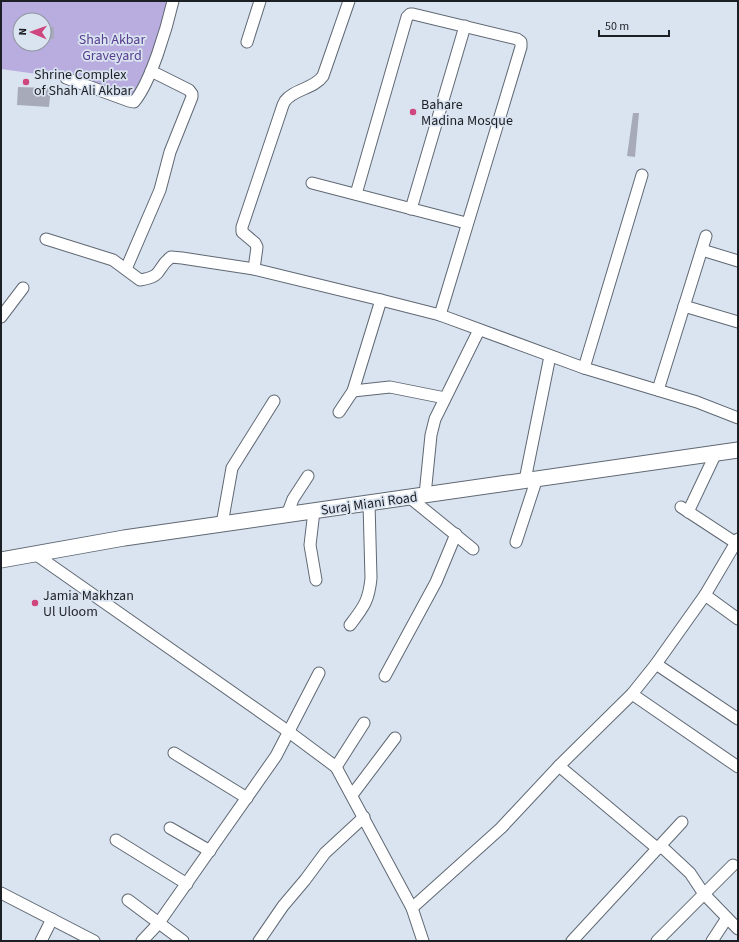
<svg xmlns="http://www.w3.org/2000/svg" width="739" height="942" font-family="'Source Sans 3',sans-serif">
<rect width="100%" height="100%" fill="#dae4f1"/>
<!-- green -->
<path fill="#b8adde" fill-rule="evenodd" d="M1,1h172l-39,101 -68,-24 -65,-9zM20,20h24v24h-24z"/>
<!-- building -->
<g fill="#a7abb9">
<rect x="44" y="27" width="10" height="12"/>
<path d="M18,87l33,1 -2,19 -32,-2z"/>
<path d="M633,113h6l-4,44 -8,-1z"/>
</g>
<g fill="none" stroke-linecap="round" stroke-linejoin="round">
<defs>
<g id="street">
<path d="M247,42l13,-41"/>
<path d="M66,78l63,23 5,1c17,-20 33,-75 39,-101"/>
<path d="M312,183l154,40"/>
<path d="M356,194l51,-177 3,-3h3l104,25 4,3v5l-81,268"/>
<path d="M411,209l54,-183"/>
<path d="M46,239l67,21 27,20c25,-4 15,-11 31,-23l11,1 72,11 127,31 59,15 144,53 113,34 41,16"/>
<path d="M702,250l36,11"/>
<path d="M126,269l34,-79 10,-38 22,-55v-3l-3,-4 -38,-19"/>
<path d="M254,269l3,-22 -2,-4 -13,-11v-5l39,-116c1,-3 2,-7 4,-10 9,-12 29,-12 38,-25l26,-75"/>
<path d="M684,306l54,16"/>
<path d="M1,317l22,-29"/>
<path d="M584,368l58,-193"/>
<path d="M658,390l48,-154"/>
<path d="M353,391l37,-4 55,11"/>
<path d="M339,412l14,-21 28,-91"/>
<path d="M525,480l25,-124"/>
<path d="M425,495l6,-60 4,-16 44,-89"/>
<path d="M409,497l64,52"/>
<path d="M681,507l55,36"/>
<path d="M314,511l-4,34 6,35"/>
<path d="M688,512l28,-59"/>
<path d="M287,515l6,-16 15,-23"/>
<path d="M222,524l10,-56 42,-67"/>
<path d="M516,542l21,-64"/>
<path d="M35,554l254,178 47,35 76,141 11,33"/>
<path d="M705,595l33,24"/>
<path d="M350,625c13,-17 19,-24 21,-47l-2,-75"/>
<path d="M656,664l82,55"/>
<path d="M385,676l51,-94 20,-48"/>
<path d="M632,694l106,73"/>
<path d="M174,753l73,45"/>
<path d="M559,766l99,83"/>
<path d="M336,767l28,-44"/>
<path d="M352,795l43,-57"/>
<path d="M170,828l40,23"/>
<path d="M116,840l71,44"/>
<path d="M661,846l29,27 14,21 34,35"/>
<path d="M1,893l93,48"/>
<path d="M128,900l55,41"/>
<path d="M412,908l89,-80 58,-62 73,-72 24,-30 49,-69 33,-56"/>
<path d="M41,941l11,-22"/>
<path d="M142,941l16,-17 118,-168 43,-83"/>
<path d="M259,941l24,-35 22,-26 20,-27 39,-36"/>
<path d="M572,941l110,-119"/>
<path d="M657,941l76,-76"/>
<path d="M712,941l15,-23"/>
</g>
<path id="secondary" d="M1,560l123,-22 614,-88"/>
</defs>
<!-- street casing -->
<use href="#street" stroke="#5f6873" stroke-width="13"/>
<!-- secondary casing -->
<use href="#secondary" stroke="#5f6873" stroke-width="17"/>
<!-- street -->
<use href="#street" stroke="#fff" stroke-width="11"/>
<!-- secondary -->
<use href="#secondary" stroke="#fff" stroke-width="15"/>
</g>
<!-- markers -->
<g fill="#cf457d" stroke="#dae4f1" stroke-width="1.5">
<circle cx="26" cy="82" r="4"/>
<circle cx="413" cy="112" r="4"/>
<circle cx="35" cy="603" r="4"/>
</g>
<g text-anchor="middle" stroke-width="3.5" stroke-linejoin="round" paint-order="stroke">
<!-- park labels -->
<g font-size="14" fill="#583e90" stroke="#dae4f1">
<text x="112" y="44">Shah Akbar<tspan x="112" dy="16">Graveyard</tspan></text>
</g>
<!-- poi labels -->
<g font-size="14" fill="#1c1f24" stroke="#dae4f1" text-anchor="start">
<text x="34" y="79">Shrine Complex<tspan x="34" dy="16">of Shah Ali Akbar</tspan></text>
<text x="421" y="109">Bahare<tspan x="421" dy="16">Madina Mosque</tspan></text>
<text x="43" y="600">Jamia Makhzan<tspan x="43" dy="16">Ul Uloom</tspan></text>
</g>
<!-- street labels -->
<g font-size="14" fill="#1c1f24" stroke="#dae4f1">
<text transform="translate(369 503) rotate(-8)" y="5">Suraj Miani Road</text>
</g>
</g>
<!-- border -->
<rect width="739" height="942" fill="none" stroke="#1c1f24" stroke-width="4"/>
<!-- north arrow -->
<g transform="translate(32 32) rotate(272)"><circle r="19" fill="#dae4f1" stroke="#8e959f"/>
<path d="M0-3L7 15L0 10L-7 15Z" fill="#cf457d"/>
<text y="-6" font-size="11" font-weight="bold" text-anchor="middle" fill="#1c1f24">N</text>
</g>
<!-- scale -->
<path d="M599 30v6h70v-6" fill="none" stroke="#1c1f24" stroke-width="2"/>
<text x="605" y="30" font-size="12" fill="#1c1f24" stroke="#dae4f1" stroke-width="3" paint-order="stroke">50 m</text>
</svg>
